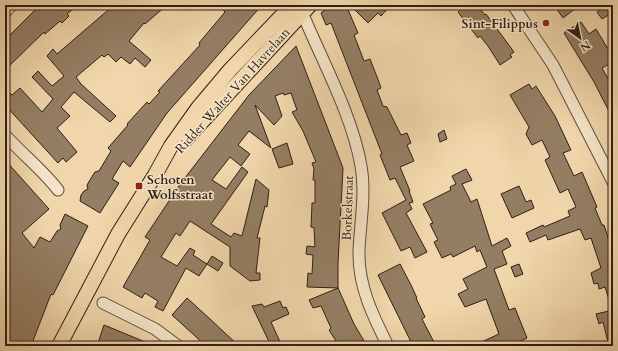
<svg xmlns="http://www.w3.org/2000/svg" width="618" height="351" font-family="Cardo,serif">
<rect width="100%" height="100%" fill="#f0d6aa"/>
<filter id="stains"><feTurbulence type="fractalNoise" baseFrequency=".005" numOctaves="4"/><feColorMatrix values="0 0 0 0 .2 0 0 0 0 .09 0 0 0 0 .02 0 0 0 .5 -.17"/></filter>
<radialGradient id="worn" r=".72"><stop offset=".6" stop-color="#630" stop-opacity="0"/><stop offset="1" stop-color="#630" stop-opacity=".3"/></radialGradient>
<!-- building -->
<g fill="#947e63" stroke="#301e16">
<path d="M40,5h38l-11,9 2,2 -7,7 -2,-2 -15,13 -1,-2 -39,38v-30z"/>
<path d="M114,5h53l-22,19 -1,-1 -15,18 22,19 -6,7 -10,-9 -5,6 -9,-7 -5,5 -8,-8 -4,3 -2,-2 -26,22 5,7 35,32 -6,6 -36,-30 -13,15 9,9 -13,12 20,24 -11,10 -3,-4 -5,5 -53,-58v-17l7,7 8,-7 22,24 11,-13 -21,-22 6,-6 14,15 12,-10 -17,-20 6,-7 4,5z"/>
<path d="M226,5h36l-95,108 -37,54 -7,-6 -11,18 7,4 -19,30 -20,-12 1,-6 3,-4 4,-2 -1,-4 6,-10 2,-3 4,-1 12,-20 -3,-3 20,-23 -1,-1 20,-22 2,2 11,-12 -2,-1 42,-46 -1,-2 26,-31 -2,-2z"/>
<path d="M331,5h15l12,28 -4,2 10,26 6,-2 9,23 2,6 -4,2 6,16 4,1 14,28 6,-2 4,10 -4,2 7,16 -14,6 10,24h-1l4,11 -4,1 3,6 -6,4 21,39 -12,6 -5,-11 -9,4 -19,-38 24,-13 -11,-22 -5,2 -10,-25 2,-1 -51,-131 -5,2 -5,-12z"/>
<path d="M350,5h15l3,2 1,-2h22l-10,11 -3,-3 -10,10z"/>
<path d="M460,5h17l8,10 1,-1 28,38 -4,3 2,2 -12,8 -12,-19 -8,-10 -2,2 -20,-26 4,-4z"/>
<path d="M554,5h26l-17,13z"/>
<path d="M605,6l5,8 -8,5 -5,-7z"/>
<path d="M581,22l8,12 7,-5 12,20 5,-3v16l-11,6 8,14 3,-2v39l-19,-37 -30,-49z"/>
<path d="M296,46l47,122 -5,95v25l16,36 13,22h-16l-2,-3 -7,3h-17l11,-5 -7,-11 2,-2 -10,-22 -8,2 -4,-8 29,-12 -31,-1 1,-14 4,1 1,-19 -7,-1 1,-8 8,1 -1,-19 -3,-1 1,-24h3v-23h-2l1,-11 -2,-6 4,-1 -13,-31 -11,-19 5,-2 -6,-17 -7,2 -1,-2 -8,3 7,20 -8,9 -19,-20 16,43 -22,-17 -11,14 12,9 -9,12 -11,-9 -18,23 14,9 16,-22 6,5 -37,52 20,13 3,-4 8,3 14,-57 13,11 -2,17 -2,-1 -8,32h3l-4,35h4v7l-10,1 -20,-15v-19l-40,-26 -10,15 -4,-3 -15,24 16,9 13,-18 5,3 -2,4 14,9 -8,12 -13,-8 -23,43 -8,-4 3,-6 -13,-8 -3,5 -19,-11 27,-47 -5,-3 36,-54 68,-88z"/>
<path d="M529,84l3,5 4,-3 19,30 16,34 -8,3 11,23 8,-4 15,35 -2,1 7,17h2l2,6 7,22v53h-2l-6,-19 -6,2 -1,-6 -4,1 -3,-11 10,-5 -10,-30 -6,2 -5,-11 -32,11 -2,-5 -16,7 -4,-9 17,-8 1,2 26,-11 -2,-5 8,-4 -8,-18 -8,4 -15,-33 5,-3 -8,-17 -10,5 -6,-11 3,-7 -19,-32z"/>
<path d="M444,130l3,9 -7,3 -2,-8z"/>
<path d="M287,143l6,21 -14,4 -7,-19z"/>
<path d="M5,160l44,49 -27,24 12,15 6,-11 10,5 7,-11 4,-2 -1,-4 5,-11 23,12 -35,69 -2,-1 -20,52h-26z"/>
<path d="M466,169l6,11 -10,4 9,18 6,-3 15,47 15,-8 4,8 -9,5 5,13 -13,5 15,41 6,-2 12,30 -16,8h-38l26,-12 -13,-35 -21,8 -7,-13 10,-5 -5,-10 24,-12 -7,-17 -3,2 -2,-6 -22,11 -2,-3 -9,4 -8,-16 4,-2 -8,-16 3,-1 -10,-19 28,-14 -1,-3 6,-3 -4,-8z"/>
<path d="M519,186l7,16 5,-2 3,8 -22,10 -11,-24z"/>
<path d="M212,256l11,7 -5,8 -11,-7z"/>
<path d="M400,264l11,21 6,13h-1l9,19 -3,2 14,27h-23l-35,-71z"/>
<path d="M519,264l4,10 -8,3 -4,-10z"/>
<path d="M187,298l23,21 29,27h-33l-34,-31z"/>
<path d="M280,301l3,7 3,-1 3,7 -18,8 11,24h-11l-19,-40 10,-2 2,3z"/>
<path d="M613,310v36h-4l-6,-24 -4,2 -3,-10z"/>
<path d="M104,325l51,21h-58z"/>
</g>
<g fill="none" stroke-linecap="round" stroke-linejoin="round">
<defs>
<g id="minor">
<path d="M299,5c20,50 53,108 62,161 5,28 -1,58 -2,85 -1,35 14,65 29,95"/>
<path d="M513,5l40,60 60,117"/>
<path d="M5,12l7,-7"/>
<path d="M5,135c17,19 38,35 53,55"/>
<path d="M103,303l52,26 23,17"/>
</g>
<g id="major">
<path d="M184,141l126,-136"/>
<path d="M59,346l59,-112 37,-59 16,-29 27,-38 32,-38 62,-65"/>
</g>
</defs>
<!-- minor casing -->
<use href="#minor" stroke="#604c3b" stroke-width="13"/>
<!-- major casing -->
<use href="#major" stroke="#301e16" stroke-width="16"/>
<!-- minor -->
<use href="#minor" stroke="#f5e4c8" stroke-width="11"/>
<!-- major -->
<use href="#major" stroke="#f0d6aa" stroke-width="14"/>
</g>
<!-- markers -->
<g fill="#8f2418" stroke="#f5e4c8" stroke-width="1.5">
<circle cx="546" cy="23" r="4"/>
<rect x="135" y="182" width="8" height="8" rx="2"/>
</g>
<g text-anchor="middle" stroke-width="3" stroke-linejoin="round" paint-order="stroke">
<!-- poi labels -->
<g font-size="13" font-weight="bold" fill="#301e16" stroke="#f5e4c8" text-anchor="end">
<text x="538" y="28">Sint-Filippus</text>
<text x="147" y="184" text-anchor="start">Schoten<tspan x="147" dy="15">Wolfsstraat</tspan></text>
</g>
<!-- street labels -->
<g font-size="13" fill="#301e16" stroke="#f5e4c8">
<text transform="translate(232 90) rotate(-48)" y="5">Ridder Walter Van Havrelaan</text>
<text transform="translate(347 208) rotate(-88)" y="5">Borkelstraat</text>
</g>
</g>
<!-- margin -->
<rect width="618" height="351" fill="none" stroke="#f0d6aa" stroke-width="20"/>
<rect x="6" y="6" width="606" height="339" fill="none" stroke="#301e16" stroke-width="2"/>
<rect x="10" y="10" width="598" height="331" fill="none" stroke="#301e16"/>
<!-- north arrow -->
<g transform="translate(580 38) rotate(147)" stroke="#f5e4c8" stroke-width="3" paint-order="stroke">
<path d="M0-3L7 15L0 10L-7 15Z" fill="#301e16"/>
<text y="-6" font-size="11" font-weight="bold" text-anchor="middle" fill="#301e16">N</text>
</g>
<rect width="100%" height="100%" filter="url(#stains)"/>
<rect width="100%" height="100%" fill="url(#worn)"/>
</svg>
